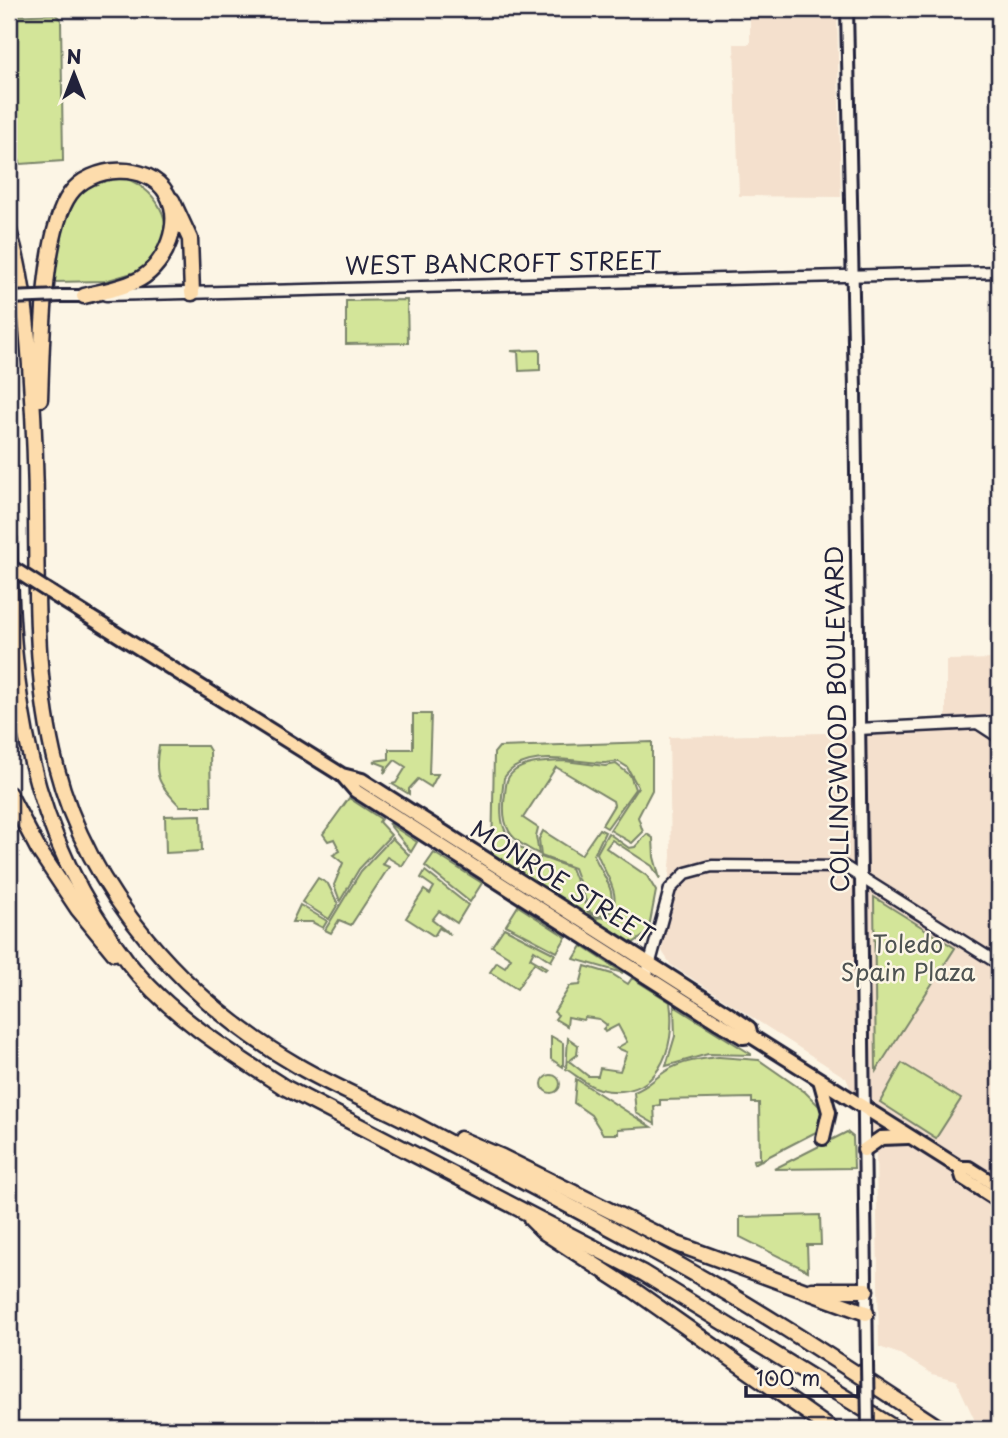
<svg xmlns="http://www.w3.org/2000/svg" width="1008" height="1438" font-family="'Playpen Sans',sans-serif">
<rect width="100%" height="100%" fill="#fcf5e5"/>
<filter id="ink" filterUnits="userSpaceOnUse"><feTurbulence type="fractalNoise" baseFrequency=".0143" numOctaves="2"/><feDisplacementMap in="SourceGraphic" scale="14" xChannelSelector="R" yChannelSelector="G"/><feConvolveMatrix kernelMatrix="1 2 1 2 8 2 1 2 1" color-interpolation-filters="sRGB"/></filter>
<g filter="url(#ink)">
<!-- built -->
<g fill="#f4e0cd">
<path d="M750,9h87l4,188 -102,-1 -5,-152h16z"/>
<path d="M999,659v770h-15l-7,-4 -21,-45 -24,-6 -32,-20 -21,-7 -3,-198 -30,-71 -175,-113 -9,-14 9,-95 -2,-119 277,-7v-70z"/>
</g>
<!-- green -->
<g fill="#d3e599" stroke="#7a846a" stroke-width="2">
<path d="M55,14l6,6 2,141 -42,3 -12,-23v-125z"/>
<path d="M121,177c33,9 57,44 37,77 -5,8 -12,15 -19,21l-3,-3 -31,9 -51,1c6,-47 7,-103 67,-105z"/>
<path d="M407,300l1,43 -62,1v-43z"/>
<path d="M540,350v20l-21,1 -1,-19 -7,-1z"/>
<path d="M413,714h18l-2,60h9l-7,13 -13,-8 -9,10v5l-17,-10 4,-1 10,-16 -11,-7 -11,13 2,-7 -13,-5 16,-2v-10h24z"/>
<path d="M652,742v48l-14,27 5,15 -11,11 -22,-13 28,-43 -11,-20 -8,-5c-6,-1 -11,1 -16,1 -29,-1 -80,-15 -99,15 -5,42 -8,59 33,79l-4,7 -19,5 -22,-14 2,-102 5,-6z"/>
<path d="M159,746h48l3,5 1,55h-31c-21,-21 -27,-30 -21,-60z"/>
<path d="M565,761l40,5 11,-2 14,11 5,14 -28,39 -5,-3 12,-20 -1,-4 -57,-34 -33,51 15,10 -2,8 3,18c-29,-14 -39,-26 -34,-60 1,-8 1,-16 7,-21 13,-12 37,-11 53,-12z"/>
<path d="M349,798l32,21 -2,3 12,13 -32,34 -19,32 -6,-16 9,-22 -10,-8 7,-4 -6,-12 -6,2 -5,-7z"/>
<path d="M201,815l1,36 -36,2 -1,-37z"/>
<path d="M388,823l29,19 -6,10z"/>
<path d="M599,829l6,3 -11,23c7,19 28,40 12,60l-10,1 -6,-4 -16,-44 -33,-12 -2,-17 4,-8 38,24z"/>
<path d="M608,833l21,15 6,-1 12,-13 6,4 1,19 6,22 -8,-13 -40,-26 -6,8 41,28 9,15 -8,42 -15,10 -116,-72 14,-4 10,-10 30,11 17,44 7,6 10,-1c23,-17 -2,-45 -8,-64z"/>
<path d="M392,838l17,17 -7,11 -15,-9 -5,7 7,3 -38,58 -12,-5 -8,13 -6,-3 36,-59z"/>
<path d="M434,853l48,30 -12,19 -45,-36z"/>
<path d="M425,871l43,34 -11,18 -18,-12 -7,9 18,14 -11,-6 -5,8 -28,-18 18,-28 6,4 4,-7 -13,-9z"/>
<path d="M318,878l10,6 10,20 -9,15 -27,-17z"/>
<path d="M874,897l81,51 -79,123z"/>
<path d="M300,905l27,16 -4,7 -11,-6h-20z"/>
<path d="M518,906l48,31 -9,15 -51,-27z"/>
<path d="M504,928l51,26 -4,7 -17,-11 -4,8 17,10 -2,2 -11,-7 -17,26 -27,-17 7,-10 8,5 6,-9 -19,-12z"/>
<path d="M582,946l41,27 -49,-14z"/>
<path d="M585,966l27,8 16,10 4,-6 38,24c7,47 -13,101 -71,87 -11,-3 -23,-14 -33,-20l2,-31 10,7 -1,10 -8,6 19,15h10l2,-8 20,3 7,-19 -10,-4 10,-6 -9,-17 -13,7 -2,-3 4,-4 -8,-6 -14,-2 -2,3 -15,-3 -1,9 -12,-7 3,-4 -4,-3 16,-26 10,-1z"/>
<path d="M674,1006l77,48v1l-43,-1 -42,12 9,-30z"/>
<path d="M551,1036l12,7v24l-12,-8z"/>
<path d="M719,1057l40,3 46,32 18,18 -5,21 -64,33 -1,-4 7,-1 -1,-56h-7v-5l-92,2v5l-6,1 1,18 -19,-11 -2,-21c16,-6 19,-13 32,-21 16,-10 35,-12 53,-14z"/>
<path d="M902,1063l59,36 -25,39 -56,-36z"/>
<circle cx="551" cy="1084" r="9"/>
<path d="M576,1079l75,48 -33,2v5h-15l-12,-19 -17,-12z"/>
<path d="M847,1132l6,5 1,31 -80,1z"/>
<path d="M820,1215l1,30h-14l1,26 -68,-34v-20z"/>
</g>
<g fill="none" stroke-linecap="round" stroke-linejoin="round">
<defs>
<g id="tertiary">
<path d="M106,295l893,-23"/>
<path d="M979,724l20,13"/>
<path d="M858,729l141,-7"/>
<path d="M646,977l24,-88 16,-16 26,-7 133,1 154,97"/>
</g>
<g id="secondary">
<path d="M847,9l8,381 12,974"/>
<path d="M61,296h23"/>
</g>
<g id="primary">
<path d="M48,591l294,184 20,5 362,231 25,17 2,8"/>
<path d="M343,776l13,15 360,230 27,16 8,-1 209,132h9l30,19"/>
<path d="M820,1080l9,32 -6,26"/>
<path d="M864,1150l17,-12 27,-1"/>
<path d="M960,1168l3,10 36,23"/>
</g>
<g id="motorway">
<path d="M172,200l18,39 2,54"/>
<path d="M9,231c15,48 19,100 22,150 3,44 5,89 5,134 1,84 -1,168 20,251 33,128 129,234 242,300 36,21 75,37 112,56 79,42 159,83 238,126 101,54 197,118 293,181"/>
<path d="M40,399c2,-50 2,-166 30,-205 20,-29 78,-33 97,0 16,28 -1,70 -27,85 -16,9 -37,12 -56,17"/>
<path d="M9,538c3,159 17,291 118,423 40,52 102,91 157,126l359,186 253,156"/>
<path d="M9,794l29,55 40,60 36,44"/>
<path d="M460,1139l42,18 175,87 189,69"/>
<path d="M531,1219l13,13 91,59 196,138"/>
<path d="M812,1290h54"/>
</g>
</defs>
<!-- tertiary casing -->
<use href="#tertiary" stroke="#22223b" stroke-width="15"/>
<!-- secondary casing -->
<use href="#secondary" stroke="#22223b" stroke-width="16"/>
<!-- primary casing -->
<use href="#primary" stroke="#22223b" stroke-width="18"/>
<!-- motorway casing -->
<use href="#motorway" stroke="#22223b" stroke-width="19"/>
<!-- tertiary -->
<use href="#tertiary" stroke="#fcf5e5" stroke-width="10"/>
<!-- secondary -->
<use href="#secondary" stroke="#fcf5e5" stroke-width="10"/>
<!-- primary -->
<use href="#primary" stroke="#fddcac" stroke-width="12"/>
<!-- motorway -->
<use href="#motorway" stroke="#fddcac" stroke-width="14"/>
<defs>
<g id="secondary-bridge">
<path d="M9,298l52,-2"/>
<path d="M867,1364l1,65"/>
</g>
<path id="primary-bridge" d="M9,566l39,25"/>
</defs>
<!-- secondary-bridge casing -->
<use href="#secondary-bridge" stroke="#22223b" stroke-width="16" stroke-linecap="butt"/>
<!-- primary-bridge casing -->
<use href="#primary-bridge" stroke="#22223b" stroke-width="18" stroke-linecap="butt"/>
<!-- secondary-bridge -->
<use href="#secondary-bridge" stroke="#fcf5e5" stroke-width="10"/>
<!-- primary-bridge -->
<use href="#primary-bridge" stroke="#fddcac" stroke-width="12"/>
</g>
</g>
<g text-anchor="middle" stroke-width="5" stroke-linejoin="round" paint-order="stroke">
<!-- street labels -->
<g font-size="24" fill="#22223b" stroke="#fcf5e5">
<text transform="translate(503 264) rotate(-1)" y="8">WEST BANCROFT STREET</text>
<text transform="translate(838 719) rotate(-91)" y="8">COLLINGWOOD BOULEVARD</text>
<text transform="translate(562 883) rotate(32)" y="8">MONROE STREET</text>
</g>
<!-- park labels -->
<g font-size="24" fill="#4e5352" stroke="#fcf5e5">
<text x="908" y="953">Toledo<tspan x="908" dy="28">Spain Plaza</tspan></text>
</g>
</g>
<!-- margin -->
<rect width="1008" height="1438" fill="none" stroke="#fcf5e5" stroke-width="35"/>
<rect x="18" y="18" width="973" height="1403" fill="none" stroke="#22223b" stroke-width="2.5" filter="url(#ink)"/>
<!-- north arrow -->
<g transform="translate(74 74)" stroke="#fcf5e5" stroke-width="5" paint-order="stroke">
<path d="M0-5L12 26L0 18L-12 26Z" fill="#22223b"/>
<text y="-10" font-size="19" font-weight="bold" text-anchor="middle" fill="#22223b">N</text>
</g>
<!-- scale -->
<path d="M746 1386v10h112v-10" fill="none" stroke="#22223b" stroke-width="3.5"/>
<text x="756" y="1386" font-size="21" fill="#22223b" stroke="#fcf5e5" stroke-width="5" paint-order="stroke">100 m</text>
</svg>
